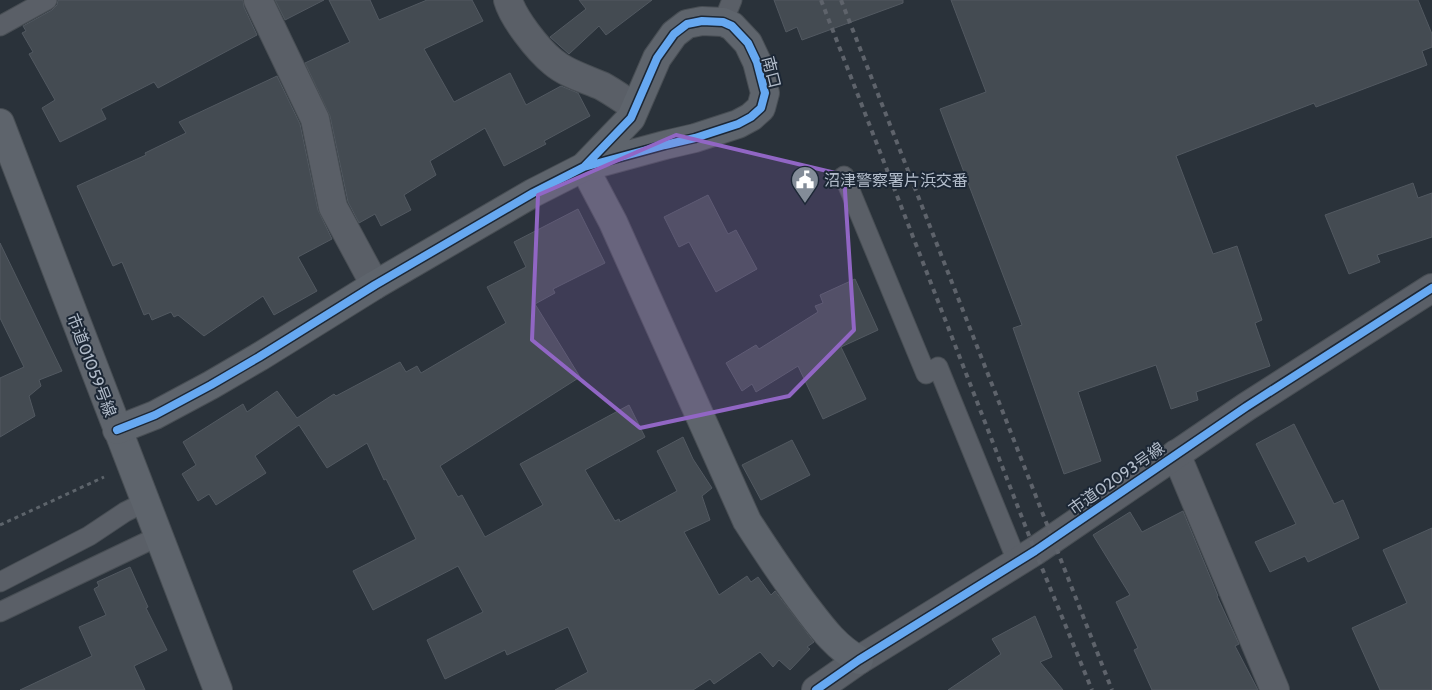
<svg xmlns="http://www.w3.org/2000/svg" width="1432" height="690" font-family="Cabin,'Noto Sans JP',sans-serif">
<rect width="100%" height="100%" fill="#2a323a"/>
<!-- building -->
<g fill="#444b52" stroke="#525961">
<path d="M58,0h185l1,7 13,28 -99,53 -4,-6 -53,27 5,10 -46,23 -18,-34 13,-8 -26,-46 4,-2 -11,-19 4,-2 -3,-5 29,-16 5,-5z"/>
<path d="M275,0h49l-39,20z"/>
<path d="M329,0h41l9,20 48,-20h45l11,21 -59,28 30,53 56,-29 16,32 35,-19 17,7 12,23 -46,25 2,3 -42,22 -19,-38 -55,33 6,14 -32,20 7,15 -30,16 -6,-12 -16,9 -11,-21 -18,-86 -25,-53 45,-21z"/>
<path d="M579,0h73l-46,35 -7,-9 -30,28 -19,-17 36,-28z"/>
<path d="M774,0h129v3l-101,37 -5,-13 -11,5z"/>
<path d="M951,0h467l14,34v13l-10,4 5,14 -111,42 -2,-4 -138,53 37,98 24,-8 25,74 -7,3 15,43 -74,26 2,8 -27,9 -15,-44 -78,27 23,69 -37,13 -51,-146 9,-3 -82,-216 46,-17z"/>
<path d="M277,76l23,48 18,86 14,29 -34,18 19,34 -43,24 -11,-19 -59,40 -26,-21 -4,2 -3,-5 -19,8 -3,-7 -5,2 -22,-53 -9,4 -36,-80 69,-31 -1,-2 41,-20 -7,-11z"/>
<path d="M1413,183l5,15 14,-5v44l-55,18 3,7 -31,12 -24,-59z"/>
<path d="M708,195l20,39 8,-4 21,39 -41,23 -27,-50 -10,5 -15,-30z"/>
<path d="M578,209l27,54 -52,26 2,4 -20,11 45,73 -140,89 18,31 4,-2 23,42 58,-32 -23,-41 109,-59 16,32 -60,33 30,51 4,-2 1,3 57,-31 -20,-40 26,-14 10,22 19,29 -10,8 8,24 -26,12 35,63 28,-19 4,6 7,-5 13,18 4,-4 39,51 -7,5 3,2 -20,21 -11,-10 -6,7 -13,-15 -46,32 -4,-5 -17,11h-138l33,-18 -20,-45 -61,28 -2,-5 -60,29 -18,-39 56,-28 -25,-46 -85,44 -20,-39 63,-32 -30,-60 -2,1 -17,-37 -40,25 -28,-43 -44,31 11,17 -50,32 -7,-11 -11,7 -16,-27 14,-9 -13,-23 60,-38 4,8 30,-21 20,27 37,-24 2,2 64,-34 6,10 11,-6 4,7 85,-50 -19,-36 39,-20 -12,-25z"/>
<path d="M0,243l62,128 -23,9 2,6 -12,10 6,20 -35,21v-59l24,-11 -24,-49z"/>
<path d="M855,279l23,51 -37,17 25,52 -43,20 -25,-53 -42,26 -4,-8 -10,7 -16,-28 30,-18 3,4 59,-37 -3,-6 8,-3 -3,-8z"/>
<path d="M1294,424l40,80 9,-4 16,38 -51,24 -3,-6 -35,16 -15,-30 41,-18 -40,-80z"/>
<path d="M792,440l18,35 -49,25 -19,-35z"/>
<path d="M1183,511l35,85h-1l22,48 -4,2 23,44h-106l-18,-40 4,-2 -22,-46 14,-7 -37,-60 37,-23 12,20z"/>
<path d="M1432,528v162h-52l-28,-62 55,-25 -24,-53z"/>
<path d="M130,567l18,40 -2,1 21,42 -33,16 11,24h-125l72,-34 -13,-29 27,-12 -12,-26 5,-3 -2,-4z"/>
<path d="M1035,616l17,41 -12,5 23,28h-115l53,-36 -9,-15z"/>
</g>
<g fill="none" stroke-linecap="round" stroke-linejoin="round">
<defs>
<g id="lane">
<path d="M723,22l9,-22"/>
<path d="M0,26l47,-26"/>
<path d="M844,176l82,198 12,-7 79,194"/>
<path d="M0,582l89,-46 36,-24 20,-10"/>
<path d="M0,612l159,-76"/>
</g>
<g id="street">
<path d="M258,0l57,119 18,88 42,78"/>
<path d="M508,0c5,18 30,50 45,62 14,12 33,17 49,24 11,6 22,14 33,21"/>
<path d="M1176,454l99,236"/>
<path d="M816,690l43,-30 176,-109 211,-144 186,-119"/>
</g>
<g id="secondary">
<path d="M0,123l218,567"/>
<path d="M584,167l29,55 134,299c18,28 36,55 56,82 17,22 31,43 56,57"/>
<path d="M117,430l38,-15 56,-30 48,-28 116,-72 158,-92 51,-26 81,-22 30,-7 43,-14 13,-7 10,-9 4,-15 -8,-31 -9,-19 -16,-17 -9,-4 -21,-1 -15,3 -13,10 -17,24 -26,60 -47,49"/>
</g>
</defs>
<!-- lane casing -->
<use href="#lane" stroke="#484e54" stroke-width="21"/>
<!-- street casing -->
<use href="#street" stroke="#484e54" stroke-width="30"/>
<!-- secondary casing -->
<use href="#secondary" stroke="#484e54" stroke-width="30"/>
<!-- path -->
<path stroke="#5d646b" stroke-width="3" stroke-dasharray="4 4" stroke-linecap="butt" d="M0,525l104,-48"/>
<!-- lane -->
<use href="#lane" stroke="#5a5f67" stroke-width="19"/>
<!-- street -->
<use href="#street" stroke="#5a5f67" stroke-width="28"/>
<!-- secondary -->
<use href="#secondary" stroke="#5e646c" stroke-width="28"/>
<!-- rail -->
<g stroke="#5e636b" stroke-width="4" stroke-dasharray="5 5" stroke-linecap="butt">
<path d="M821,0l214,551 57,139"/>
<path d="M841,0l271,690"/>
</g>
<defs>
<g id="cycleway">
<path d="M117,430l38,-15 56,-30 48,-28 116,-72 158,-92 51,-26 81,-22 30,-7 43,-14 13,-7 10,-9 4,-15 -8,-31 -9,-19 -16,-17 -9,-4 -21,-1 -15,3 -13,10 -17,24 -26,60 -47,49"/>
<path d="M816,690l43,-30 176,-109 211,-144 186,-119"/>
</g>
</defs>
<!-- cycleway casing -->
<use href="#cycleway" stroke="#1c2735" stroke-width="11"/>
<!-- cycleway -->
<use href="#cycleway" stroke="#66a8f1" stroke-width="8"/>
</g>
<!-- marked area -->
<path fill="#9166c4" fill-opacity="0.2" stroke="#9166c4" stroke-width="4" stroke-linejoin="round" d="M676,135l168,40 10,155 -65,66 -149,32 -108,-88 6,-145z"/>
<!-- icons -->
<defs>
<symbol id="civic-pin" viewBox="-11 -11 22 30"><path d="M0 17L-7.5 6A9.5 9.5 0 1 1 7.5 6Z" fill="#838c98" stroke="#1c2735"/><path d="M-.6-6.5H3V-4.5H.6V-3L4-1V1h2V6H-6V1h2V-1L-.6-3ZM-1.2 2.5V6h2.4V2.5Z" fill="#fff"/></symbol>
</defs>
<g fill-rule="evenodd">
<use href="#civic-pin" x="789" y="164" width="32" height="43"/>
</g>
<g text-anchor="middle" stroke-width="4" stroke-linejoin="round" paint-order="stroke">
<!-- street labels -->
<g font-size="16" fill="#b3bdcb" stroke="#1c2735">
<text transform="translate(772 72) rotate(76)" y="6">南口</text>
<text transform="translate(92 365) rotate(69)" y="6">市道01059号線</text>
<text transform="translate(1116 478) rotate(-35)" y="6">市道02093号線</text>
</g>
<!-- poi labels -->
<g font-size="16" fill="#b3bdcb" stroke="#1c2735" text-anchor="start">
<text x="824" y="186">沼津警察署片浜交番</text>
</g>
</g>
</svg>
